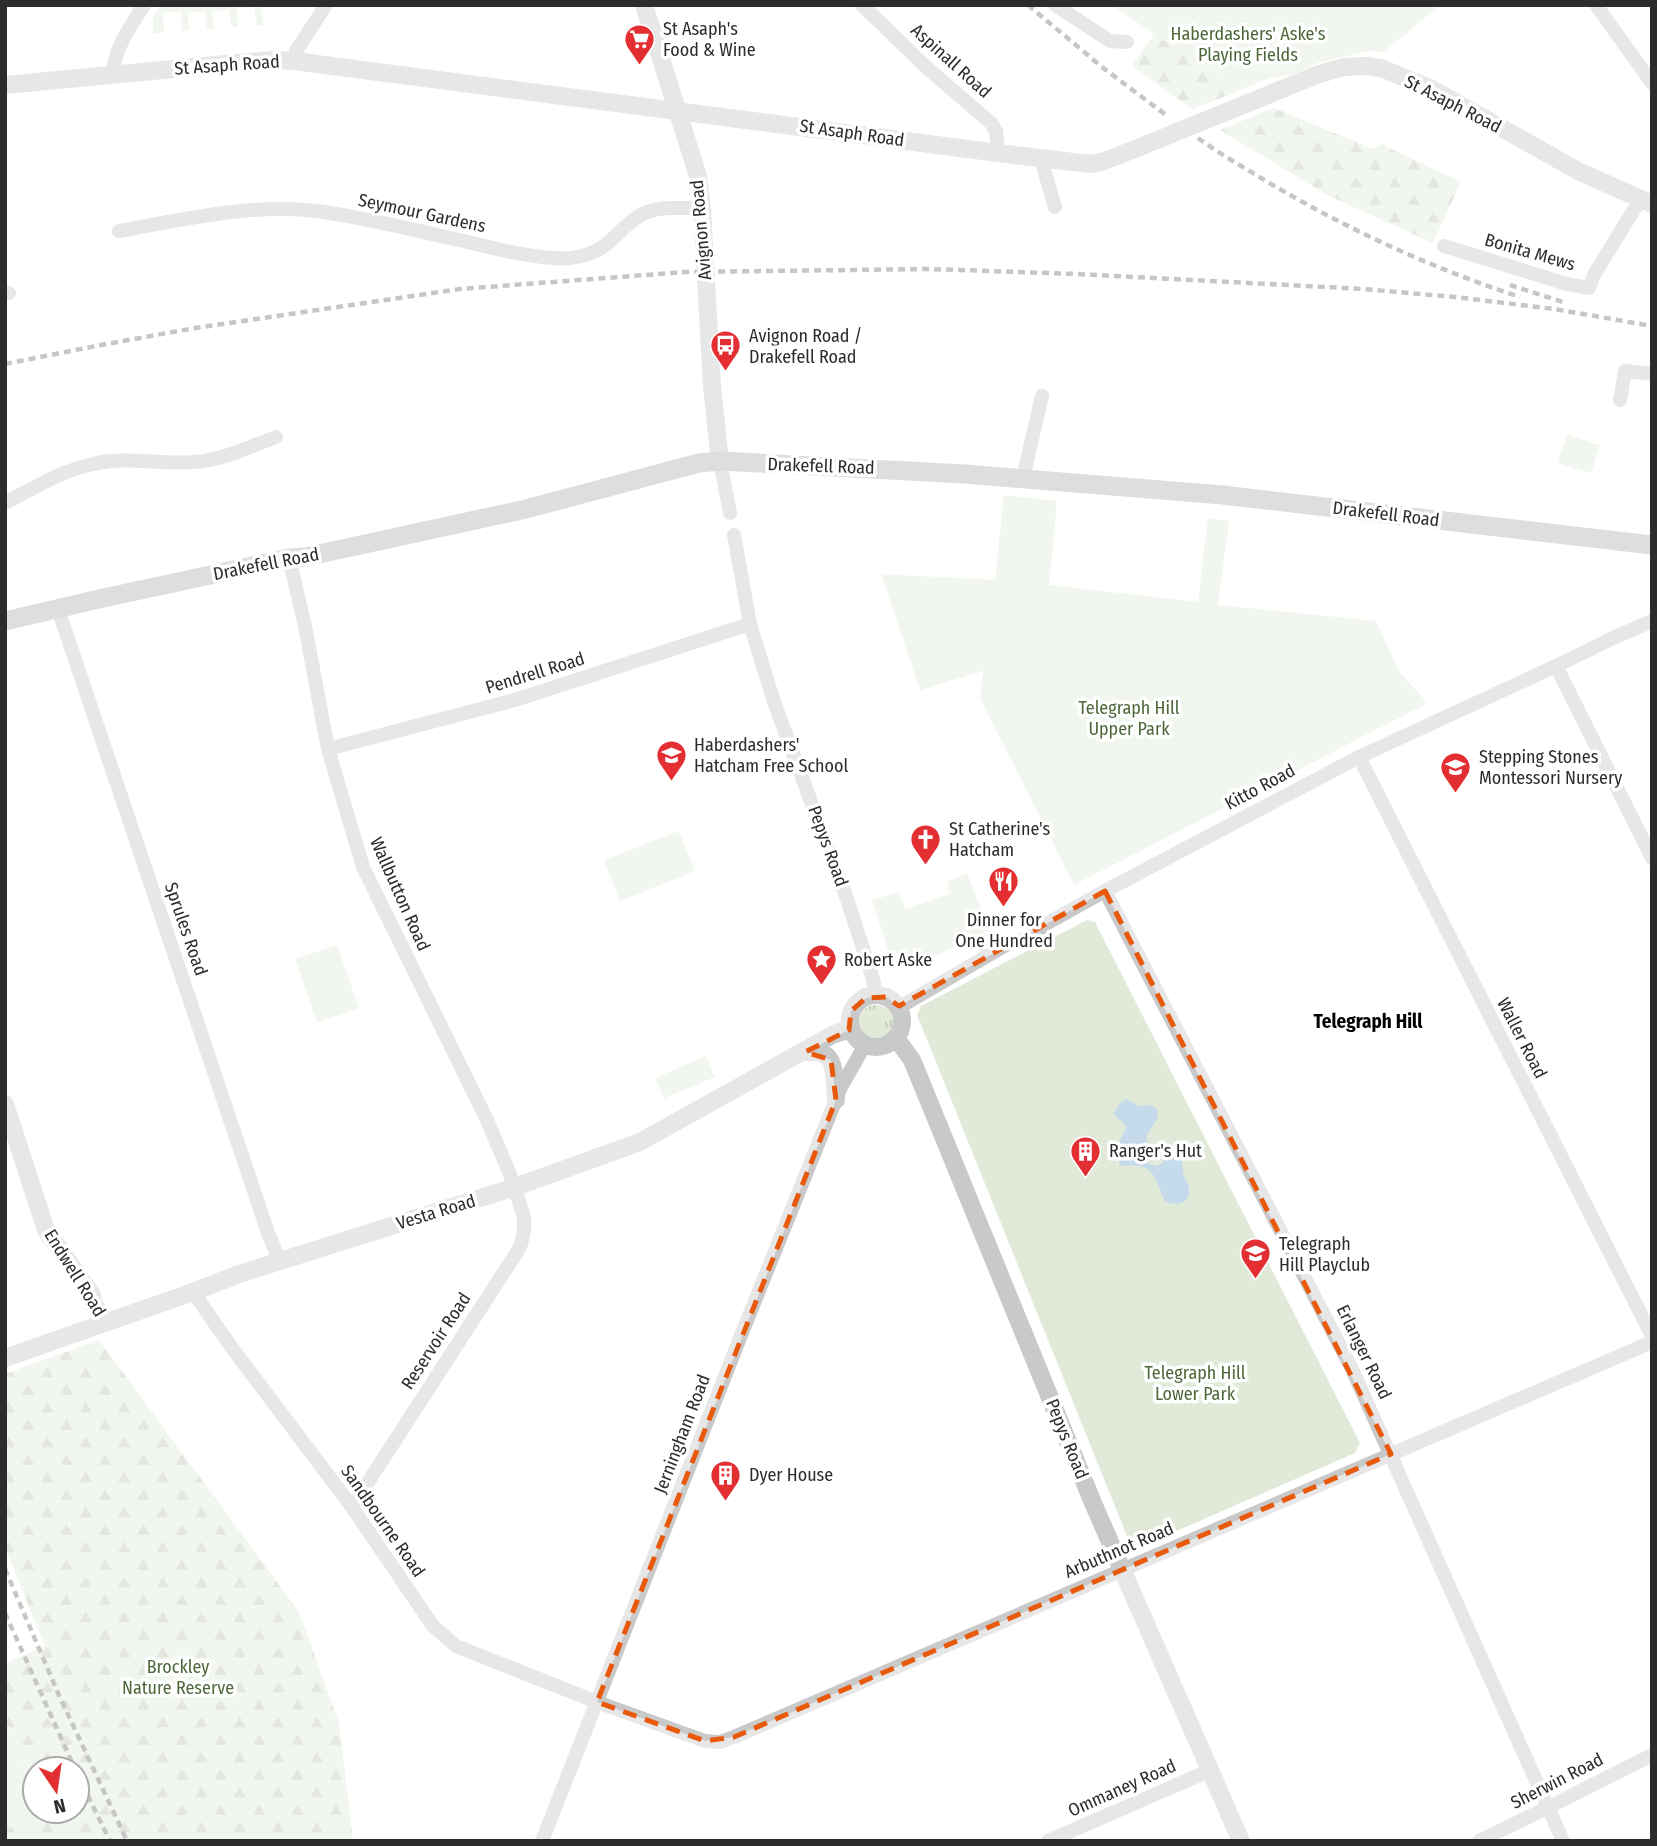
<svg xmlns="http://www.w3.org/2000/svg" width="1657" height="1846" font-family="'Fira Sans Condensed',sans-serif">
<defs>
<pattern id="grass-tufts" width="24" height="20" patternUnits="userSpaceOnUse" patternTransform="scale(1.75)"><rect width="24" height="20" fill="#e1ead9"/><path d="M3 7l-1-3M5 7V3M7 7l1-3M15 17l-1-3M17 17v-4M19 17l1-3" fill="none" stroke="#c1c9ba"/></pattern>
<pattern id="forest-firs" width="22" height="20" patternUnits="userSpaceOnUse" patternTransform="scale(1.75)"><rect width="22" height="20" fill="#e1ead9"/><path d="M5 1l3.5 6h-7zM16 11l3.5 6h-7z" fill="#c1c9ba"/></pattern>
</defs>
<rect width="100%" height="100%" fill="#fff"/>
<!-- grass -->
<circle fill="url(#grass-tufts)" cx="876" cy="1022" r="17"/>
<!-- forest -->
<g fill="url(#forest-firs)">
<path d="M1154,34l89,55 -51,20 -60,-43z"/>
<path d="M1274,108l99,41 8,-5 80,38 -28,61 -106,-48 -107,-65z"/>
<path d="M99,1340l200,272 40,111 14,118h-348v-12l36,-14 -1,-4h37v-42h-42v28l-30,-79v-54l40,-18 -40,-98v-174z"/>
</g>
<!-- green -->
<g fill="#e1ead9">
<path d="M161,5h102l-2,1 2,19h-6l-3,-18 -17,1 1,19 -7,-1 -2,-16 -17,1 2,18h-7l-2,-18 -17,1 1,19h-7l-1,-20 -18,2 1,19 -11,2v-16z"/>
<path d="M1112,5h328l-56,47 -15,-1 -52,12 -22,11 -26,4 -26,11 -89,-55z"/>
<path d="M1567,435l33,10 -9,28 -33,-10z"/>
<path d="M1004,495l53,6 -8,84 149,17 10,-84 21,3 -11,84 158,16 24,52 22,23 4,8 -352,181 -94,-187 3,-27 -63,19 -39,-116 114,6z"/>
<path d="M679,831l16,40 -75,30 -16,-41z"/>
<path d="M967,873l22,57 -80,39 -6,-2 -8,-17h-7l-16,-50 27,-8 6,17 44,-15 -2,-12z"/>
<path d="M1087,920l8,2 265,521 -5,10 -217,95 -7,-2 -214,-531 4,-9z"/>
<path d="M337,945l22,63 -42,14 -22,-63z"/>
<path d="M706,1056l9,21 -51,21 -9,-20z"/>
<path d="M5,1718l30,79v14h5l2,4 -37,14z"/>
</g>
<!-- water -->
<path fill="#c5daea" d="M1127,1099l12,7 12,-1 7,5 -1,9 -10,16v11l-9,11c4,4 17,12 23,7 2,-2 4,-5 6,-7l13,-1c3,6 2,10 3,17 1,6 6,10 6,16 2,15 -14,18 -24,12 -12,-24 -9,-39 -43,-35l-3,-3 -2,-17 9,-17 -1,-5 -9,-7 -2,-4 6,-10z"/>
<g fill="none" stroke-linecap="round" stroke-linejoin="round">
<!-- minor -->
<g stroke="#c9c9c9" stroke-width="14">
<path d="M862,5l64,62 65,56 5,8 2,22"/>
<path d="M1055,5l55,36 17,1"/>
<path d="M1596,5l56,78"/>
<path d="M294,61l2,-10 30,-46"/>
<path d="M113,74c1,-26 18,-48 31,-69"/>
<path d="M1041,159l14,48"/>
<path d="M119,231c67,-12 137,-29 205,-19 46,7 91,18 135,28 31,7 62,16 94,18 17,2 37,-2 51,-12 14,-10 24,-26 41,-33 18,-8 38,-4 57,-5"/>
<path d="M1444,246l123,38 22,4 6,-15 45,-73"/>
<path d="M5,294l4,-1"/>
<path d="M1620,400l5,-29 27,3"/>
<path d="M720,461l10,52"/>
<path d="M1023,478l19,-82"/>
<path d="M5,503c29,-15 55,-32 88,-39 33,-8 67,1 101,-2 29,-2 55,-15 82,-25"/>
<path d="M734,535l16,89 24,78 71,191 28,86 3,17"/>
<path d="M289,558l16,68 23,123 35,118 124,253 24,57 13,40v14l-3,13 -4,8 -165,255"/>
<path d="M58,609l191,567 19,57 12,28"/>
<path d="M1556,666l96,192"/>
<path d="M328,749l187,-49 235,-76"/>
<path d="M1359,757l293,579"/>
<path d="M1105,891l247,478 211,472"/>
<path d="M898,1008l108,-63 12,-3 17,-9 11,-9 59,-33 254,-134 197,-91 57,-28 39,-17"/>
<path d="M193,1292l39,56 120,159 81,119 23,20 141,56 108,39 15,1 14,-5 918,-395"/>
<path d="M542,1841l198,-503 101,-251 24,-42"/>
<path d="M1048,1841l163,-71"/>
<path d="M1479,1841l68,-33 105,-53"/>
</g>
<!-- tertiary -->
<g stroke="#c9c9c9" stroke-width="18">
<path d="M644,5l54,171 4,32 10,179 8,74"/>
<path d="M5,85l221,-21 47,-4 21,1 704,92 92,11 12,-2 38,-15 179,-73 25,-7 22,-1 15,2 51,21 146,82 74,33"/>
<circle cx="876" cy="1021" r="26"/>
<path d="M896,1038l16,22 181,443 148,338"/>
<path d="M805,1052c7,0 16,-1 22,4 9,7 8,33 9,44"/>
<path d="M5,1104l41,126 46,65 1,8 13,20"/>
<path d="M5,1358l188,-66 46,-18 276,-87 125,-45 194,-108 17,-5"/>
</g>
<!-- secondary -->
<path stroke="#b6b6b6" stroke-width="19" d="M5,621l94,-22 190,-41 16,-1 221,-48 173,-46 21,-2 244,13 259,21 429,50"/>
<!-- rail -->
<g stroke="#818181" stroke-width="4.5" stroke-dasharray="7 5" stroke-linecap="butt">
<path d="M1028,5l74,62 64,48"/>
<path d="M1198,138c22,16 45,29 68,43 81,48 165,87 254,116"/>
<path d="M1510,285l56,18"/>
<path d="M5,364l96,-19 94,-17 265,-39 225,-17 245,-3 147,5 286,15 92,8 99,12 98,17"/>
<path d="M5,1569l53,124 69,148"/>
<path d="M5,1613l70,156"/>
<path d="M77,1774l33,67"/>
</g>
</g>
<!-- marked area -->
<path d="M0 0H1657V1846H0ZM1105,891l286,563 -657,283 -29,4 -108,-39 239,-602 -5,-40 -26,-8 44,-22 2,-19 15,-13 20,-1 13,9z" fill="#fff" fill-opacity=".55" fill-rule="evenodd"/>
<path fill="none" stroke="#e8590c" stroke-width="5" stroke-dasharray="14 9" stroke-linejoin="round" d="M1105,891l286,563 -657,283 -29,4 -108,-39 239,-602 -5,-40 -26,-8 44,-22 2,-19 15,-13 20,-1 13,9z"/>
<!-- icons -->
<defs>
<symbol id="supermarket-pin" viewBox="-11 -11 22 30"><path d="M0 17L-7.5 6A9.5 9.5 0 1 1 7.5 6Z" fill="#e32e32" stroke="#fff"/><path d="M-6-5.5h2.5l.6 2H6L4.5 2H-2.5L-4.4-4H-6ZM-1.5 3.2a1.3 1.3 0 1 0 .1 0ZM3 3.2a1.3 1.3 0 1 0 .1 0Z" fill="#fff"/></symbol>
<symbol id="bus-pin" viewBox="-11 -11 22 30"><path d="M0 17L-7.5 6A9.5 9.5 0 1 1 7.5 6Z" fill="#e32e32" stroke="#fff"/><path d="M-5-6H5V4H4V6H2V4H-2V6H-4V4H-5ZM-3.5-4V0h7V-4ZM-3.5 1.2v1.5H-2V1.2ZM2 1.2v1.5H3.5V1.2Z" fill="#fff"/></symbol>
<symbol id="school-pin" viewBox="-11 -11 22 30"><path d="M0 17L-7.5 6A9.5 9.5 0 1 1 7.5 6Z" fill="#e32e32" stroke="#fff"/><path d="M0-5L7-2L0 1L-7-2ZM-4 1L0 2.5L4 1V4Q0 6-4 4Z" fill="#fff"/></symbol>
<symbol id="church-pin" viewBox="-11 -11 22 30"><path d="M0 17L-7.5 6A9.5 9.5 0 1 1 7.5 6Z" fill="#e32e32" stroke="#fff"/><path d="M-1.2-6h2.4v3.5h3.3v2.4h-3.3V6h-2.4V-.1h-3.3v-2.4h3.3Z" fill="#fff"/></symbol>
<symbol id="restaurant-pin" viewBox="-11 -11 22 30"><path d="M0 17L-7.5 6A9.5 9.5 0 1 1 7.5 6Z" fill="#e32e32" stroke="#fff"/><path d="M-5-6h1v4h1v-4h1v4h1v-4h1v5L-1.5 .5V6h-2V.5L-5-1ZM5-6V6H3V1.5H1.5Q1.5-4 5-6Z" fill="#fff"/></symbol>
<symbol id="sight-pin" viewBox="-11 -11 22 30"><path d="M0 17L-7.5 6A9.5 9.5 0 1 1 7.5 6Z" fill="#e32e32" stroke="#fff"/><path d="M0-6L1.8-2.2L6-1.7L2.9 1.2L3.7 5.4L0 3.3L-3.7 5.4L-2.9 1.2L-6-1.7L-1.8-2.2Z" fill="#fff"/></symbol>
<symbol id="building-pin" viewBox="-11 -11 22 30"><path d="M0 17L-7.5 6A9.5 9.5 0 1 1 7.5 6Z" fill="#e32e32" stroke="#fff"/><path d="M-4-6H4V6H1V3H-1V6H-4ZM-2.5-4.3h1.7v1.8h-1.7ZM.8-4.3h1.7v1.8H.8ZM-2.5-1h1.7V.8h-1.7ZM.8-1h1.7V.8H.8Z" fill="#fff"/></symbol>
</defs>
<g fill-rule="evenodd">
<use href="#supermarket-pin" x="622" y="22" width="35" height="47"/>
<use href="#bus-pin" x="708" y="328" width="35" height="47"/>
<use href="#school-pin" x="654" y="738" width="35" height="47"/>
<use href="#school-pin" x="1438" y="750" width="35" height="47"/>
<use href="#church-pin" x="908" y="822" width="35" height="47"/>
<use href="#restaurant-pin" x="986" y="864" width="35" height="47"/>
<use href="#sight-pin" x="804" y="942" width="35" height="47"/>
<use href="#building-pin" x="1068" y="1134" width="35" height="47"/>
<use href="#school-pin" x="1238" y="1236" width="35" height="47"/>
<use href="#building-pin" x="708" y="1458" width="35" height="47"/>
</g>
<g text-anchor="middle" stroke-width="7" stroke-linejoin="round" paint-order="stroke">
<!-- poi labels -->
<g font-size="18" fill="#2c2c2c" stroke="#fff" text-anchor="start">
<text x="663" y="35">St Asaph's<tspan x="663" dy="21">Food &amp; Wine</tspan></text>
<text x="749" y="342">Avignon Road /<tspan x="749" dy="21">Drakefell Road</tspan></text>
<text x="694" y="751">Haberdashers'<tspan x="694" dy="21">Hatcham Free School</tspan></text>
<text x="1479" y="763">Stepping Stones<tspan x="1479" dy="21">Montessori Nursery</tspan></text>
<text x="949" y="835">St Catherine's<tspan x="949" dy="21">Hatcham</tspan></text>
<text x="1004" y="926" text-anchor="middle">Dinner for<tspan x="1004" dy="21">One Hundred</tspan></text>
<text x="844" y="966">Robert Aske</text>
<text x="1109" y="1157">Ranger's Hut</text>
<text x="1279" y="1250">Telegraph<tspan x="1279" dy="21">Hill Playclub</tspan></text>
<text x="749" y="1481">Dyer House</text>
</g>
<!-- park labels -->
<g font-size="18" fill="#4d673a" stroke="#fff">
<text x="1248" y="40">Haberdashers' Aske's<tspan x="1248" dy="21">Playing Fields</tspan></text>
<text x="1129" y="714">Telegraph Hill<tspan x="1129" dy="21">Upper Park</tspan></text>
<text x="1195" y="1379">Telegraph Hill<tspan x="1195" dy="21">Lower Park</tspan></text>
<text x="178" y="1673">Brockley<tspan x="178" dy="21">Nature Reserve</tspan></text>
</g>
<!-- street labels -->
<g font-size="18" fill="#2c2c2c" stroke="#fff">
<text transform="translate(951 61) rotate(42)" y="6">Aspinall Road</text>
<text transform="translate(227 65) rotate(-4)" y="6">St Asaph Road</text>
<text transform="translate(1453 104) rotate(27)" y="6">St Asaph Road</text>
<text transform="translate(852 133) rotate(8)" y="6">St Asaph Road</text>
<text transform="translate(422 213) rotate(12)" y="6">Seymour Gardens</text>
<text transform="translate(701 230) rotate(-95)" y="6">Avignon Road</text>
<text transform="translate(1530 252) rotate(16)" y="6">Bonita Mews</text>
<text transform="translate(821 466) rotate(2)" y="6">Drakefell Road</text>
<text transform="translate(1386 514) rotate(7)" y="6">Drakefell Road</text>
<text transform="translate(266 564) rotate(-11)" y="6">Drakefell Road</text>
<text transform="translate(535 673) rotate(-17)" y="6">Pendrell Road</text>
<text transform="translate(1260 787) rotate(-28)" y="6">Kitto Road</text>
<text transform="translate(828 846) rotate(70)" y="6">Pepys Road</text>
<text transform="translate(400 894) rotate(66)" y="6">Wallbutton Road</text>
<text transform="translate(186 929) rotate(71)" y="6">Sprules Road</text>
<text transform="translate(1522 1038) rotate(63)" y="6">Waller Road</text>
<text transform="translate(436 1212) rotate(-17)" y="6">Vesta Road</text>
<text transform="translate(75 1273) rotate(58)" y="6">Endwell Road</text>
<text transform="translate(436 1341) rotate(-57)" y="6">Reservoir Road</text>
<text transform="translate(1364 1352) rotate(64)" y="6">Erlanger Road</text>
<text transform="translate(682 1434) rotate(-69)" y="6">Jerningham Road</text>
<text transform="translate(1067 1439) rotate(68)" y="6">Pepys Road</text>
<text transform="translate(383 1521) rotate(55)" y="6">Sandbourne Road</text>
<text transform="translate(1119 1550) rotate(-23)" y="6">Arbuthnot Road</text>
<text transform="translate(1557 1781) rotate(-27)" y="6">Sherwin Road</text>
<text transform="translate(1122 1788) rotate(-24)" y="6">Ommaney Road</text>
</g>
<!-- neighbourhood labels -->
<g font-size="19" font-weight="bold" fill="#000" stroke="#fff">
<text x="1368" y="1028">Telegraph Hill</text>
</g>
</g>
<!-- border -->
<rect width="1657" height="1846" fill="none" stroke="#2c2c2c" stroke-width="14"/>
<!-- north arrow -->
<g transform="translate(56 1790) rotate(167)"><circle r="33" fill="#ffffff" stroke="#ababab" stroke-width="2"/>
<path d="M0-5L12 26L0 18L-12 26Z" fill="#e32e32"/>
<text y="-10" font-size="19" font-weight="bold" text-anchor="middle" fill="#2c2c2c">N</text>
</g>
</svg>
